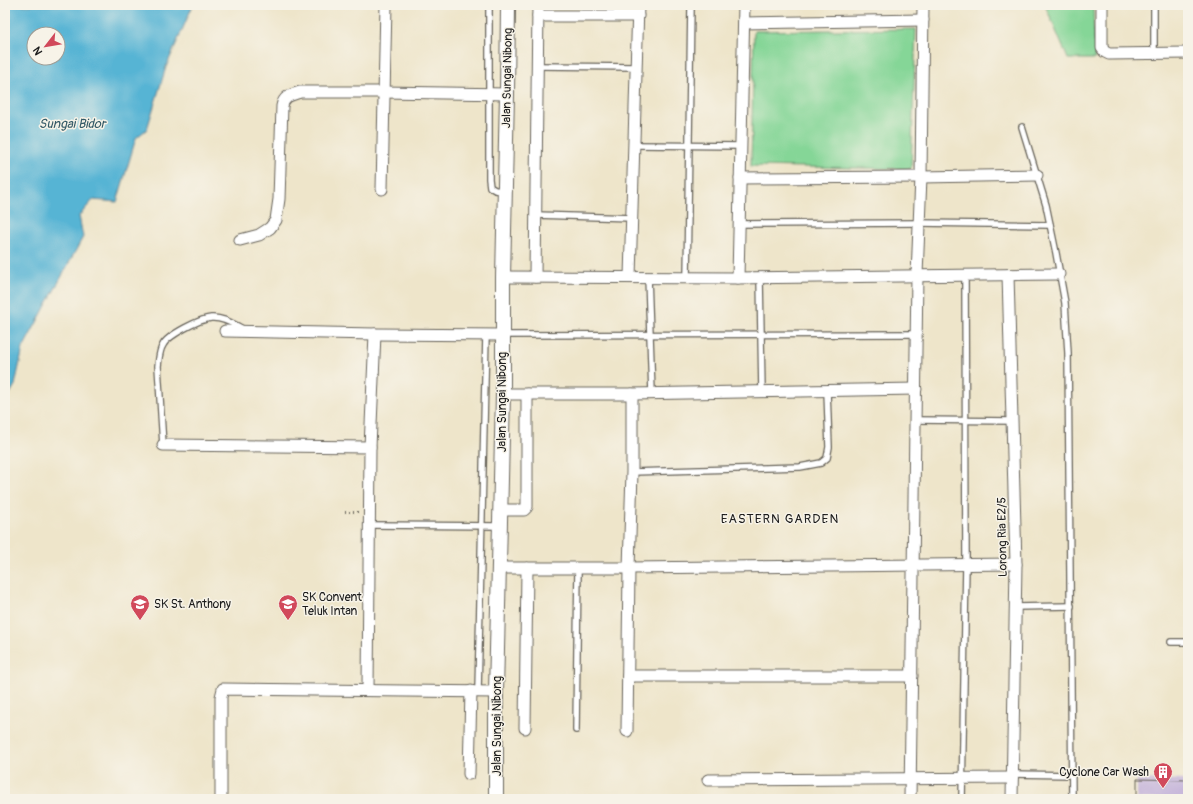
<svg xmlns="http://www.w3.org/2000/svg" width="1193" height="804" font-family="Pangolin,sans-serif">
<rect width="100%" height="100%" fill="#f7f3e8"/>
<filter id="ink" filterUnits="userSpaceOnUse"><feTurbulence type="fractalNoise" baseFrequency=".025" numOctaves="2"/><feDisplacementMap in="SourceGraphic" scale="8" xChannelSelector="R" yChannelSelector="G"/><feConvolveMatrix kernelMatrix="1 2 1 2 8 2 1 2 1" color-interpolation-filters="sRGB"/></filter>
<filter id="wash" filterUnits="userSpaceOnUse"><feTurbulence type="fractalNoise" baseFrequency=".012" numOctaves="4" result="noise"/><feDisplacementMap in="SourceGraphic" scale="16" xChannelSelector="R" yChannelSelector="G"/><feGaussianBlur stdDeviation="0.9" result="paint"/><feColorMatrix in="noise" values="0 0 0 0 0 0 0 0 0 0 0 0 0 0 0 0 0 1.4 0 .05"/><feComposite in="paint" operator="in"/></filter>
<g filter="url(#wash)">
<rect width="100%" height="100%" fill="#eee5ca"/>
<!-- green -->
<g fill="#85d697" stroke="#50795a">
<path d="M1045,5h48l2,54h-27z"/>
<path d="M916,29l-5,140 -160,-3 3,-135z"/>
</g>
<!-- water -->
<path fill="#56b4d4" stroke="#396878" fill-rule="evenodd" d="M11,5h182l-27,62 -19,62 -11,9 -19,64 -24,-2 -14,16 4,21 -60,111 -8,37 -10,17v-387zM34,34h24v24h-24z"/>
<g id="blocks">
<!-- building -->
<path fill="#bba8d7" d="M1137,779l51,1v19h-51z"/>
</g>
</g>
<g filter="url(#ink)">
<use href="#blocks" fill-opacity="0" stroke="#666259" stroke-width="1"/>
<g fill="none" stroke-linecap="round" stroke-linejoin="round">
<defs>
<g id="service">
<path d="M489,5v174l1,8 5,3 9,1"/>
<path d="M1154,5v48"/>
<path d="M537,66l99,1"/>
<path d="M1022,127l24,78 10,48 9,50 3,50 1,112 3,334"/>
<path d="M634,145l107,1"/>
<path d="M536,215l96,3"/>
<path d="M739,224l180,-1 131,2"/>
<path d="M648,277l4,116"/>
<path d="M687,278l4,-273"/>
<path d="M760,278l2,114"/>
<path d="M503,335l414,-1"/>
<path d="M916,420l97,1"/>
<path d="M163,445l-5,-79c1,-7 1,-15 5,-21 5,-10 37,-26 48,-27 11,-1 22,6 32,11"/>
<path d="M632,472l168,-5 21,-4 6,-5 2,-11 -2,-56"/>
<path d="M370,525l130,1"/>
<path d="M1015,607l56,-1"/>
<path d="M1171,642h17"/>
<path d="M478,691l8,-356"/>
<path d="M576,730l2,-162"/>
<path d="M1012,774l60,1"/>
<path d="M962,799l4,-235 -1,-289"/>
</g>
<g id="minor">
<path d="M1102,5v43l3,4 4,2 79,-1"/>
<path d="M538,16h100"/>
<path d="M744,23l179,-3"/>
<path d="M740,178l181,-1 116,-2"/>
<path d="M382,189l4,-184"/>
<path d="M240,240l19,-5 11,-7 6,-8 3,-21 3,-93c2,-10 9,-11 18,-14h83l124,2"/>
<path d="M1008,275l8,289 -4,235"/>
<path d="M503,277l235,1 321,-4"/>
<path d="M535,277l3,-272"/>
<path d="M630,277l8,-272"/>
<path d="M738,278l6,-273"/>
<path d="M225,331l150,3 127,1"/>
<path d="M503,394h129l284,-5"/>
<path d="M163,445l207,2"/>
<path d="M501,510h23l3,-3v-113"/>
<path d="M500,568h129l387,-4"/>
<path d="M628,676h284"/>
<path d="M368,690l2,-243 5,-113"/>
<path d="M525,728l2,-160"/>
<path d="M627,731l2,-163 3,-96v-78"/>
<path d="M469,774l2,-83"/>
<path d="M708,780l304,-2"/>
<path d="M221,799v-102l2,-8 273,3"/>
<path d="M910,799l7,-524 4,-98 2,-172"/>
</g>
<path id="tertiary" d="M496,799v-107l7,-298v-117l4,-183 1,-89"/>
</defs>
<!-- service casing -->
<use href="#service" stroke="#666259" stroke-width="8"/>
<!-- minor casing -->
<use href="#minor" stroke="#666259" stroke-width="13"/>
<!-- tertiary casing -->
<use href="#tertiary" stroke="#666259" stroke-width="16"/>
<!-- path -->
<path stroke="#666259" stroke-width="2" stroke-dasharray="1 3" stroke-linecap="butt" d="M345,512h15"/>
<!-- service -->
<use href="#service" stroke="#fff" stroke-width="5.5"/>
<!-- minor -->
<use href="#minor" stroke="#fff" stroke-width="11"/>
<!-- tertiary -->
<use href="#tertiary" stroke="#fff" stroke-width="14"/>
</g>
</g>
<!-- icons -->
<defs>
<symbol id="school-pin" viewBox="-11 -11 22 30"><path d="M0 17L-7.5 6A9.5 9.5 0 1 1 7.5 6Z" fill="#d1495b" stroke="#f7f3e8"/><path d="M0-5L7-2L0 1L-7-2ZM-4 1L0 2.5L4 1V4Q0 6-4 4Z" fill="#fff"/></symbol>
<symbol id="building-pin" viewBox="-11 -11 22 30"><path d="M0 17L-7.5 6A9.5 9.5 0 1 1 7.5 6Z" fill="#d1495b" stroke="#f7f3e8"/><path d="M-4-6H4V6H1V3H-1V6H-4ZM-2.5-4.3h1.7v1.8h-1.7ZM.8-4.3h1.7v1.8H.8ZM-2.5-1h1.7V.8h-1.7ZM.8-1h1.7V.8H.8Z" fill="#fff"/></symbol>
</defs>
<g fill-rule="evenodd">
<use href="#school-pin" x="129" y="593" width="22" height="30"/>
<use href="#school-pin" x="277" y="593" width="22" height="30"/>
<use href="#building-pin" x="1152" y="761" width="22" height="30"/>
</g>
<g text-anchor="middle" stroke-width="3" stroke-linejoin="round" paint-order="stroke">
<!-- street labels -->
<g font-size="12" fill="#1c1c1c" stroke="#f7f3e8">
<text transform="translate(507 78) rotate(-89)" y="4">Jalan Sungai Nibong</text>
<text transform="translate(502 402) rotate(-90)" y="4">Jalan Sungai Nibong</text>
<text transform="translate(1002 537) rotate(-91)" y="4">Lorong Ria E2/5</text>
<text transform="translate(497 726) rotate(-90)" y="4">Jalan Sungai Nibong</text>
</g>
<!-- poi labels -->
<g font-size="12" fill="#1c1c1c" stroke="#f7f3e8" text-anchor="start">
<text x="302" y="601">SK Convent<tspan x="302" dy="14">Teluk Intan</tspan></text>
<text x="154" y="608">SK St. Anthony</text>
<text x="1149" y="776" text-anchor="end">Cyclone Car Wash</text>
</g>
<!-- water labels -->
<g font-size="13" font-style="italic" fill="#335966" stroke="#f7f3e8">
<text x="72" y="128">Sungai Bidor</text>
</g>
<!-- neighbourhood labels -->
<g font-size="13" letter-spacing="1" fill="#1c1c1c" stroke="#f7f3e8">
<text x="780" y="523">EASTERN GARDEN</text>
</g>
</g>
<!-- margin -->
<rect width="1193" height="804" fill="none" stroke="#f7f3e8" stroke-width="20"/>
<!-- north arrow -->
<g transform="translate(46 46) rotate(239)"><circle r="19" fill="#f7f3e8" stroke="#9f9d96"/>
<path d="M0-3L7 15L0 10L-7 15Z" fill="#d1495b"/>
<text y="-6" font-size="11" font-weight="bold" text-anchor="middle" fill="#1c1c1c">N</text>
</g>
</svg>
